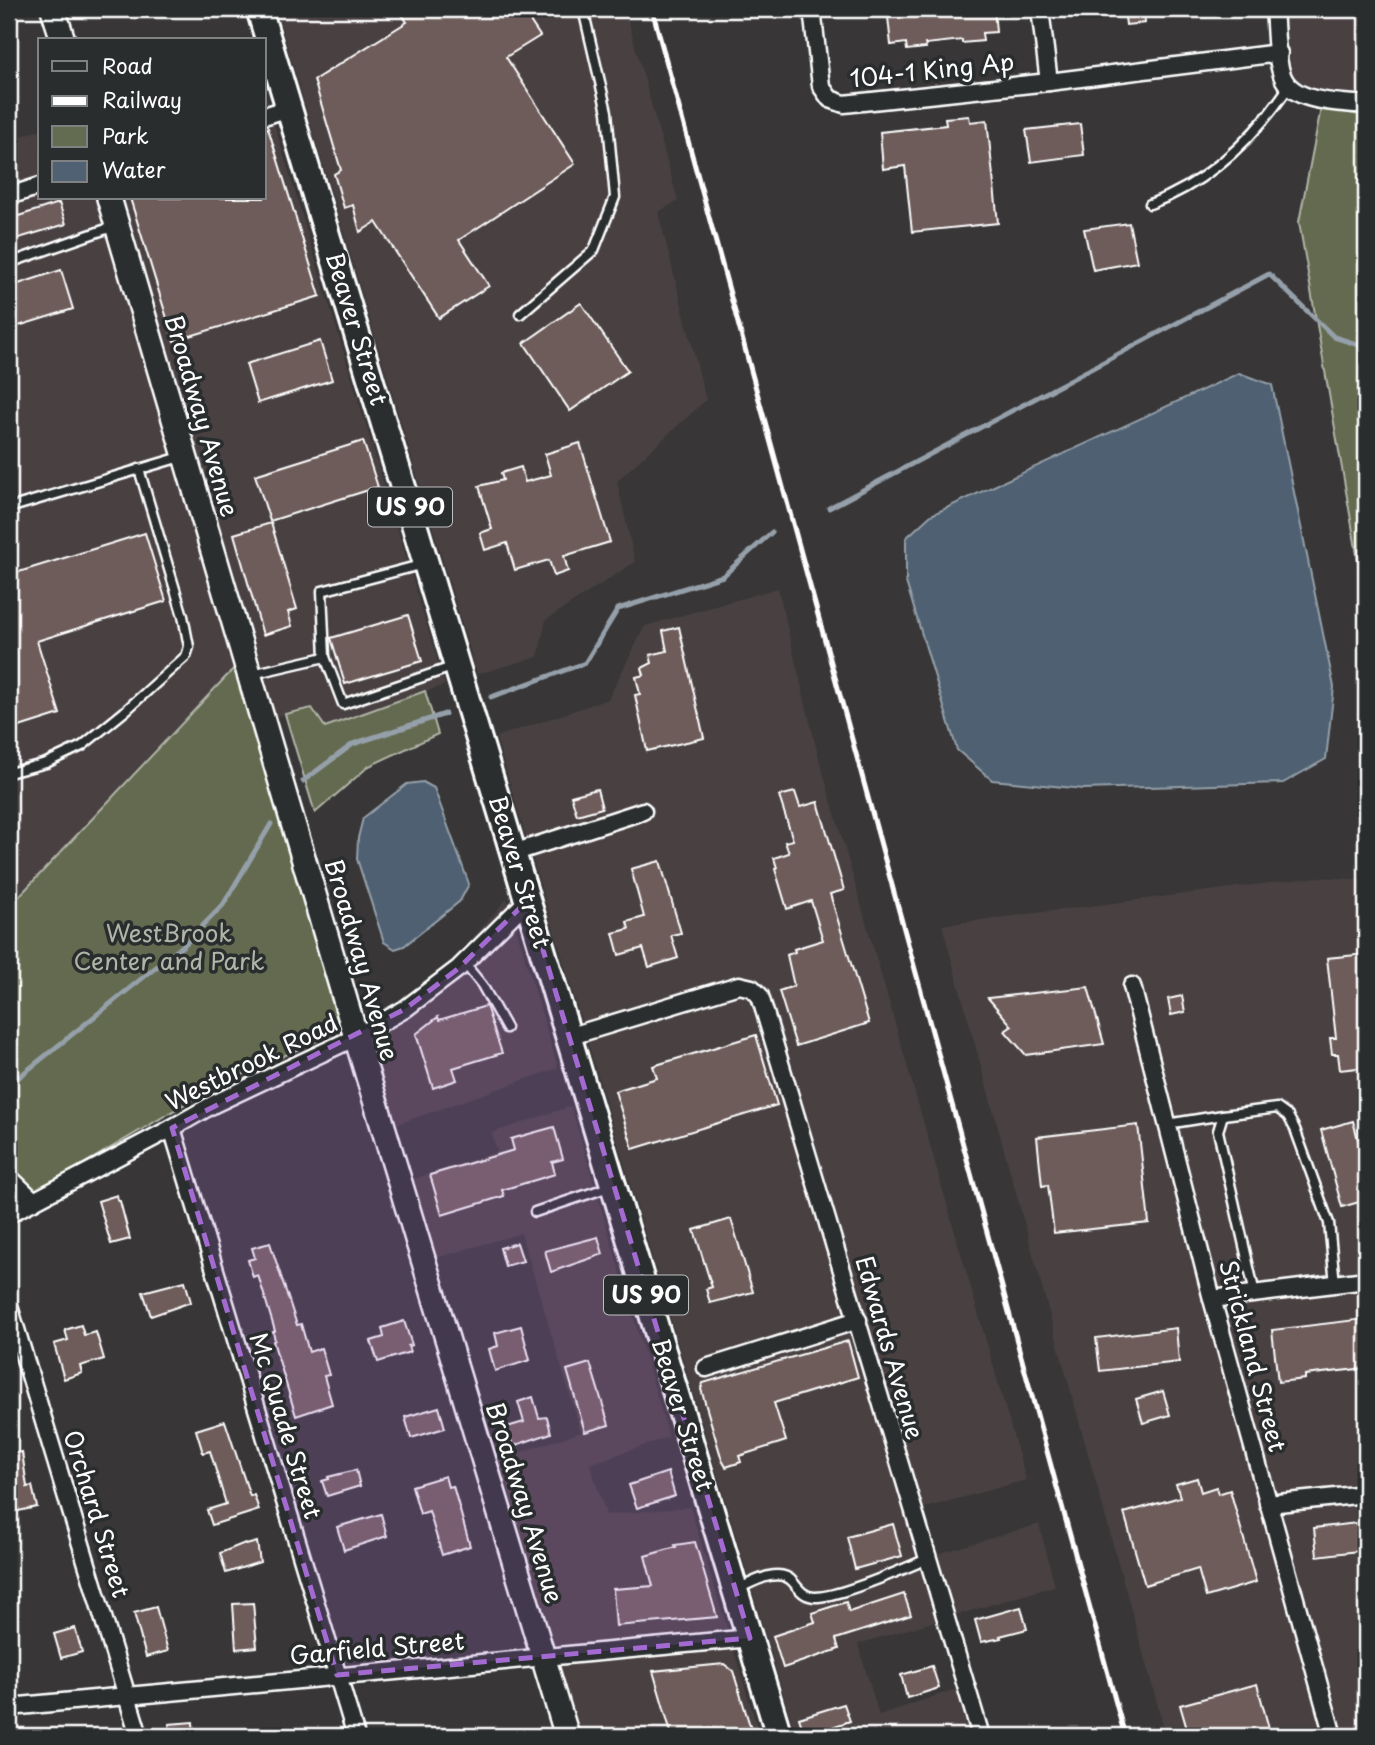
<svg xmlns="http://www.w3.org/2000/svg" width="1375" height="1745" font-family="'Playpen Sans',sans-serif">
<rect width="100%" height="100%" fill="#383637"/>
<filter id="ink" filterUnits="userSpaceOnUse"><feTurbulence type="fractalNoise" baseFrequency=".0143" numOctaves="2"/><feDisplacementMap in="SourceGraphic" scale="14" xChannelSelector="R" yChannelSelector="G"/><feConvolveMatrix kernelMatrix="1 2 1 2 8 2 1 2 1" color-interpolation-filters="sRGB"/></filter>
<g filter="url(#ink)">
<!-- built -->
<g fill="#484142">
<path d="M276,9h349l53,192 -20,11 48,188 -89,81 18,81 -89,58 -8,37 -61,17z"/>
<path d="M1284,9h82v107l-71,-12z"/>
<path d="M264,90l181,595 -120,42 -40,-13 -13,4 -153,-520h145z"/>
<path d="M40,130v68h59l138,467 -228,242v-767z"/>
<path d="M778,588l39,163 209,729 -105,29 13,46 105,-31 16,62 -197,58 21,71 92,-31 18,52h-193l-300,-999 112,-38 37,-73z"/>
<path d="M1317,877l49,3v856h-200l-224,-811z"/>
<path d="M507,898l51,170 -161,56 -33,-103 39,-21 54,-43z"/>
<path d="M571,1106l98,331 -79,27 16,51 84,-8 70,229h-179l-84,-276 84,-28 -60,-199 -85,25 -23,-79 84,-27 -5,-19z"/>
</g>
<!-- green -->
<g fill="#636b50" stroke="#b1b5a8" stroke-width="2">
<path d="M1321,108l45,8v490l-67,-384z"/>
<path d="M237,665l106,364 -136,62 -198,117v-301z"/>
<path d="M425,691l13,43 -69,32 -54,47 -30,-99 27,-6 13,19z"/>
</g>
<!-- water -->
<g fill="#4f6172" stroke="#95a0aa" stroke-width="2">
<path d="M1239,373l33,12 62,302 -8,72 -43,24 -199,6 -92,-9 -35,-30 -51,-168v-44l25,-23z"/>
<path d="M423,782l11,6 35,96 -9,17 -56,45 -9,3 -11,-7 -27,-83 1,-21 5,-20 44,-34z"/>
</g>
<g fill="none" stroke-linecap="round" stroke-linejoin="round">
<!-- stream -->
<g stroke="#95a0aa" stroke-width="5">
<path d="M829,508l440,-234 65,63 32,10"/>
<path d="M491,697l94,-34 33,-54 105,-33 49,-44"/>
<path d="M303,781l50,-37 92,-30"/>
<path d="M9,1085l176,-141 38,-39 48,-81"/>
</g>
</g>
<!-- building -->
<g fill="#6e5b5a" stroke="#fff" stroke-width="2">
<path d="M398,9h98l4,6 10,-6h12l18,27 -34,21 69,107 -116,76 30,46 -50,32 -63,-96 -16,10 -7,-27 -9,3 -10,-34 7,-4 -27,-90 93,-58z"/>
<path d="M962,9h32l2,23 -14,1 1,8 -21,2v-3l-37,4 1,4 -19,2 -1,-7 -15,2 -3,-28z"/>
<path d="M1124,9h20l1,14 -19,2z"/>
<path d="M969,116l1,6 17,-2 11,103 -86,9 -7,-66 -22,3 -3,-37 66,-7 -1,-7z"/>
<path d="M1080,124l4,31 -53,7 -5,-32z"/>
<path d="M264,128h4l52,168 -146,45 -44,-143h134z"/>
<path d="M59,203l7,21 -57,17v-22z"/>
<path d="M1129,223l8,39 -44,8 -9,-41z"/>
<path d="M61,270l12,39 -64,20v-42z"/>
<path d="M581,303l47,68 -58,40 -46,-68z"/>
<path d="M320,341l12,39 -74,23 -12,-39z"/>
<path d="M363,441l15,46 -108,34 -15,-46z"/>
<path d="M580,443l30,99 -46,14 4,15 -14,5 -5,-16 -34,10 -8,-27 -22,7 -5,-17 12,-4 -13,-43 24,-6 -2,-7 20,-6 4,15 26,-7 -6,-21z"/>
<path d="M271,523l26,86 -9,3 4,14 -29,9 -29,-101z"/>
<path d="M145,533l21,68 -129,40 23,73 -47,15 -4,-13v-141z"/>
<path d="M408,615l14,46 -77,23 -14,-46z"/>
<path d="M679,627l25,111 -57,13 -12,-56 5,-1 -4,-17 8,-2 -2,-7 10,-5 -2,-8 17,-4 -4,-20z"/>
<path d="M597,789l5,19 -25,7 -6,-19z"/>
<path d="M795,792l5,15 18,-5 26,88 -14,4 39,129 -73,23 -17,-55 15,-5 -7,-31 8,-3 -1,-3 29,-9 -12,-39 -24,8 -12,-40 2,-1 -3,-10 15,-5 -4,-11 8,-2 -14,-44z"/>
<path d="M660,861l21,72 -10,2 7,23 -29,9 -6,-19 -24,7 -6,-22 16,-4 -2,-7 17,-5 -13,-48z"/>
<path d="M1366,954v113l-26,3 -2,-16h-6l-2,-16h6l-9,-80z"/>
<path d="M1088,987l16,57 -78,11 -21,-24 7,-5 -24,-28z"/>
<path d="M1182,996l3,16 -14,3 -3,-16z"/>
<path d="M486,1006l16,47 -49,15 4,12 -24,8 -17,-54 22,-17 1,3z"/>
<path d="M756,1035l21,70 -144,44 -18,-58 42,-13 -4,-12z"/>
<path d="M1353,1121l13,48v31l-24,7 -21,-77z"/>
<path d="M1138,1125l11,98 -95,10 -6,-48 -6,1 -5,-49z"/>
<path d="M554,1127l9,32 -11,3 3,12 -53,16 2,6 -62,19 -12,-40 84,-25 -3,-11z"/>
<path d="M117,1195l1,6h2l10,38 -19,5 -13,-43z"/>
<path d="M731,1219l22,73 -43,11 -4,-14 6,-2 -18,-57z"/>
<path d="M598,1237l5,17 -52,18 -6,-21z"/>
<path d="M270,1243l27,82 4,-1 8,28 12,-4 8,27 -5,1 8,28 -36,12 -23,-75 2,-1 -2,-8 2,-1 -17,-56 -5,2 -5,-17 7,-2 -3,-10z"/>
<path d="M517,1243l6,18 -18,5 -5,-18z"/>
<path d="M185,1281l6,21 -40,14 -8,-24z"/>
<path d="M1364,1319l2,49 -61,7v4l-27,3 -6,-52z"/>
<path d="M404,1321l8,24 -4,1 2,6 -32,10 -7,-21 13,-4 -2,-9z"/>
<path d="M81,1325l3,10 12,-3 8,27 -24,7 2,7 -18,6 -10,-35 14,-4 -3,-10z"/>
<path d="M521,1326l9,34 -35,11 -6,-22 9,-3 -3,-13z"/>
<path d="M1176,1328l3,34 -79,9 -4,-33z"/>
<path d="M848,1341l10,36 -84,26 12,38 -47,15 2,6 -15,5 -4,-7 -21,-71 2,-6z"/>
<path d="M590,1363l19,62 -24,7 -18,-62z"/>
<path d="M1163,1391l7,24 -27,8 -7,-24z"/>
<path d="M533,1397l6,21 8,-1 4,16 -38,13 -6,-19 17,-5 -6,-20z"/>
<path d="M439,1407l6,21 -34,10 -6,-21z"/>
<path d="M225,1421l25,75 4,-1 5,15 -47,15 -5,-15 19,-6 -16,-53 -7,2 -7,-23z"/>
<path d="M22,1452l5,35 5,-1 5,21 -28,6v-59z"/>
<path d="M356,1470l4,16 -33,10 -5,-15 7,-2 -1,-2z"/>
<path d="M668,1472l7,24 -38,12 -8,-23z"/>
<path d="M445,1476l3,11 5,-1 17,60 -28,9 -13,-44 -9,3 -8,-28z"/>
<path d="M1197,1478l4,14 15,-5 2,7 12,-4 26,92 -50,15 -8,-28 -53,16 -21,-72 56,-16 -4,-13z"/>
<path d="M381,1514l6,22 -43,14 -7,-23z"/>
<path d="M1366,1522v28l-49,6 -3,-28z"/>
<path d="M893,1524l9,32 -47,13 -8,-32z"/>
<path d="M257,1542l3,20 -34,11 -6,-20 25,-10 1,2z"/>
<path d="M695,1542l22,75 -101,9 -3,-37 40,-3 -8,-30 31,-9 -1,-2z"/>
<path d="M904,1594l7,21 -75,24 3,10 -56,19 -10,-32 42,-14 -3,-9 34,-11 3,10z"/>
<path d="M253,1603l4,44 -21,2 -3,-45z"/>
<path d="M156,1607l12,44 -22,6 -12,-44z"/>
<path d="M1021,1607l6,22 -27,7 1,2 -20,4 -6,-22z"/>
<path d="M75,1628l7,24 -21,6 -7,-24z"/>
<path d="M724,1664l9,7 18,58 -79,7 -19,-65z"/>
<path d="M932,1666l7,22 -32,10 -6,-23z"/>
<path d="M1257,1684l14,52h-82l-9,-31z"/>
<path d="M844,1704l6,17 -45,15 -6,-18z"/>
<path d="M193,1722l1,14h-24l-1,-12z"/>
</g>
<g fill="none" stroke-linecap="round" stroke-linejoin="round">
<defs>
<g id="lane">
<path d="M1150,204c60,-22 105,-67 140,-119"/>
<path d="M9,263l106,-37"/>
<path d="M520,314l74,-64 21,-53 -8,-85 -24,-103"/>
<path d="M9,508l175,-52"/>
<path d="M325,657l18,47 112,-38"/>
<path d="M252,674l73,-17 -3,-66 102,-27"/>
<path d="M9,773l37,-10 36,-17 42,-34 62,-56 3,-9 -6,-31 -44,-147"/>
<path d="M464,963l18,22 24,43"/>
<path d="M1167,1124l56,-9"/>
<path d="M535,1212l77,-26"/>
<path d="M1255,1294l-37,-163 5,-16 54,-7 11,8 7,13 34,94 6,61"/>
<path d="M738,1589c15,-7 41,-23 55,-7 6,7 10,14 21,15 22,1 90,-28 113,-38"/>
</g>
<g id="street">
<path d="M812,9l9,77 9,13 14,5 205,-22 230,-29"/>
<path d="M1040,9l9,73"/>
<path d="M1274,9c2,20 1,46 8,66 10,29 59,27 84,30"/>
<path d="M264,116l25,-8"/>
<path d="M9,196l31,-10"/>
<path d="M513,853l130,-42"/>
<path d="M1132,986l80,313 121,437"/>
<path d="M568,1037l171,-52 13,3 8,8 221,740"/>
<path d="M172,1128l184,608"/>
<path d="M9,1177l25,24"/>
<path d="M9,1214l163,-86 42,-24 142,-67 49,-28 54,-41 69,-68"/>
<path d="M1212,1299l154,-19"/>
<path d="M9,1306l130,430"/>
<path d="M706,1368l152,-48"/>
<path d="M1268,1504l98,-10"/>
<path d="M9,1707l741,-69"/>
</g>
<g id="secondary">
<path d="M53,9l10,31"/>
<path d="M109,198l247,839 211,699"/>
</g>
<path id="primary" d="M259,9l520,1727"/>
</defs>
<!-- lane casing -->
<use href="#lane" stroke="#fff" stroke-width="13"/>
<!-- street casing -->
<use href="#street" stroke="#fff" stroke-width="21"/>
<!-- secondary casing -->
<use href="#secondary" stroke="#fff" stroke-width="28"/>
<!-- primary casing -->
<use href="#primary" stroke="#fff" stroke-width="30"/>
<!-- lane -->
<use href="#lane" stroke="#2a2d2e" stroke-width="8"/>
<!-- street -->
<use href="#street" stroke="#2a2d2e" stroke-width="16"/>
<!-- secondary -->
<use href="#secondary" stroke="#2a2d2e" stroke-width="23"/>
<!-- primary -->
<use href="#primary" stroke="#2a2d2e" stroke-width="24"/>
<!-- rail -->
<path stroke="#fff" stroke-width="5" d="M652,9l473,1727"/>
</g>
</g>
<!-- marked area -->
<path fill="#a36bd2" fill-opacity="0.2" stroke="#a36bd2" stroke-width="5" stroke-dasharray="14 9" stroke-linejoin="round" d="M528,900l222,738 -413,37 -165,-547 233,-119 54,-41z"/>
<g text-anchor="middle" stroke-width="7" stroke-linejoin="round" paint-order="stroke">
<!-- shield labels -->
<g fill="#2a2d2e" stroke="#bfc0c0" stroke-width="2">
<rect x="368" y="487.5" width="84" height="39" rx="5"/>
<rect x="604" y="1275.5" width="84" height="39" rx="5"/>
</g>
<g font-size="23" font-weight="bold" fill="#fff">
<text x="410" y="515">US 90</text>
<text x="646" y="1303">US 90</text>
</g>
<!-- street labels -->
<g font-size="24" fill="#fff" stroke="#2a2d2e">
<text transform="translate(932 71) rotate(-6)" y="8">104-1 King Ap</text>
<text transform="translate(356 329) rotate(73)" y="8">Beaver Street</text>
<text transform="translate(201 416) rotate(74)" y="8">Broadway Avenue</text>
<text transform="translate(519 872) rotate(73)" y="8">Beaver Street</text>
<text transform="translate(361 960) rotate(74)" y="8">Broadway Avenue</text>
<text transform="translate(252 1063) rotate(-26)" y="8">Westbrook Road</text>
<text transform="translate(889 1348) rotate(74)" y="8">Edwards Avenue</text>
<text transform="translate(1252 1356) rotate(75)" y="8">Strickland Street</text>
<text transform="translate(682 1415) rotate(73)" y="8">Beaver Street</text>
<text transform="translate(285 1426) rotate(73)" y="8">Mc Quade Street</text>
<text transform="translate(524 1503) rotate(73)" y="8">Broadway Avenue</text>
<text transform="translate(96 1514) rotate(73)" y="8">Orchard Street</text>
<text transform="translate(377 1649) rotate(-5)" y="8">Garfield Street</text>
</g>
<!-- park labels -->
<g font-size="24" fill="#b1b5a8" stroke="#2a2d2e">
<text x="169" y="942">WestBrook<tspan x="169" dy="28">Center and Park</tspan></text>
</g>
</g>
<!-- margin -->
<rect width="1375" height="1745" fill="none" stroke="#2a2d2e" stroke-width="35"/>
<rect x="18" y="18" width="1340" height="1710" fill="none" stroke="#fff" stroke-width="2.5" filter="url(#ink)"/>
<!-- legend -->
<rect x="38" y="38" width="228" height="161" fill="#2a2d2e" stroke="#7f8182" stroke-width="2"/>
<rect x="52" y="61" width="35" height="10" fill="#2a2d2e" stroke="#7f8182" stroke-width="2"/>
<text x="102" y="74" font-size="21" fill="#ffffff">Road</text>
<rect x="52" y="96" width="35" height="10" fill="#ffffff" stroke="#7f8182" stroke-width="2"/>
<text x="102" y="108" font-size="21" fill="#ffffff">Railway</text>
<rect x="52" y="126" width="35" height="21" fill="#636b50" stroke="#7f8182" stroke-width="2"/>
<text x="102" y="144" font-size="21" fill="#ffffff">Park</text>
<rect x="52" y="161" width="35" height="21" fill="#4f6172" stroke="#7f8182" stroke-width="2"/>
<text x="102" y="178" font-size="21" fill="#ffffff">Water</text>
</svg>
